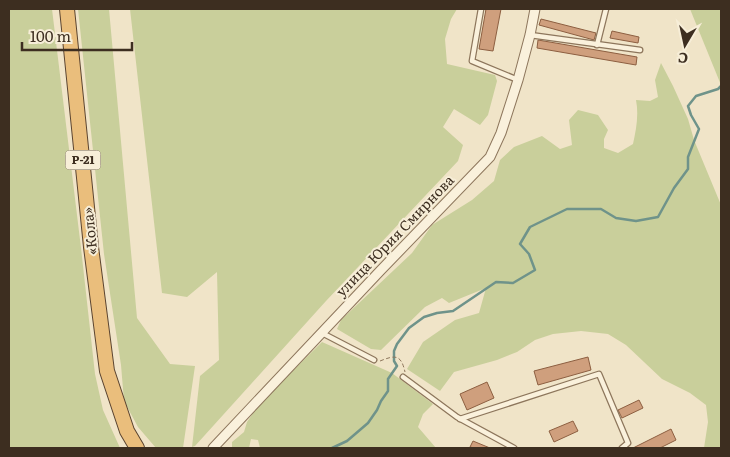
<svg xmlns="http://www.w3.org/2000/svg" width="730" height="457" font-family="Literata,serif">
<rect width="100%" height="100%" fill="#f0e4c8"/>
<!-- green -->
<g fill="#c9cf9b">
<path d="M9,9h43l29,239 14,126 8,36 17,38h-111z"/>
<path d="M78,9h31l28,309 33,46 25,2 -12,82h-27l-18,-21 -14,-26 -3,-36 -17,-111z"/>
<path d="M130,9h327l-6,10 -6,20 2,25 48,11 2,6 -9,34 -8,10 -26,-16 -11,18 20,18 -5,16 -132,140 -131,145 -3,1 8,-71 19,-16 -2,-88 -30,25 -25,-4z"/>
<path d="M690,9h31v76z"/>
<path d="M661,63l12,23 15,33 6,21 27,65v243h-17l4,-26 -2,-17 -16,-12 -28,-14 -36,-34 -18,-11 -27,-3 -28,3 -18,6 -18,12 -20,8 -43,12 -14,19 -33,-22 16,-27 32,-22 24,-7 7,-25 -37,15 -7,-5 -17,9 -44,43 -10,-1 -34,-20 4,-9 71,-67 20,-28 40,-25 22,-19 6,-21 14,-13 28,-11 18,13 12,-4 -3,-25 9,-10 20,5 10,15 -4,9v9l14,5 15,-9c3,-14 6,-29 3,-44l14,1 8,-4 -3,-17z"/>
<path d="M322,342l70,31 41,31 -10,10 -5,13 18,21h-176l-2,-8 -7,-1 -2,9h-17v-6l12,-10 3,-10 13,-19z"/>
</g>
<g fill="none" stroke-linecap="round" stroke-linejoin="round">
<!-- stream -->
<path stroke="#6f938a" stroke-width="2.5" d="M332,448l15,-7 21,-18 9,-13 4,-9 7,-10v-12l9,-13 -3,-5v-10l3,-7 12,-16 15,-11 13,-4 16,-2 43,-29 17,1 22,-13 -6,-16 -9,-10 10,-17 37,-18h34l15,9 20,3 22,-4 16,-29 14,-19v-12l11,-28 -8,-14 -3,-9 8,-10 22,-7 3,-3"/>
</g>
<!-- building -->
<g fill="#cf9f7d" stroke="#8d5f41">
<path d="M486,9h15l-8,42 -14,-2z"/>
<path d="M541,19l55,14 -2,7 -55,-15z"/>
<path d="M612,31l27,6 -1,6 -28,-5z"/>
<path d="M538,40l99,17 -1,8 -99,-17z"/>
<path d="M588,357l3,13 -53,15 -4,-14z"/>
<path d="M487,382l7,16 -27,12 -7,-16z"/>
<path d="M639,400l4,8 -21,10 -4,-8z"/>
<path d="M573,421l5,10 -24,11 -5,-11z"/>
<path d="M671,429l5,11 -16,8h-27z"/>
<path d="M473,441l17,7h-16l-4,-1z"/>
</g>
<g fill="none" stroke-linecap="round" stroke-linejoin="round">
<defs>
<g id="service">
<path d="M481,9l-9,52 46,19"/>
<path d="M530,35l110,15"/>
<path d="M597,45l9,-36"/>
<path d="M322,333l52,27"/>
<path d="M403,377l54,40 57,31"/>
<path d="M460,419l139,-45 29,69 -6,5"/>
</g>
<path id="minor" d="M213,448l167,-177 110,-114 11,-24 17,-53 12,-45 5,-26"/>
<path id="trunk" d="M67,9l24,238 16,124 20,60 10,17"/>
</defs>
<!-- service casing -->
<use href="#service" stroke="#8d765c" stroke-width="7"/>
<!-- minor casing -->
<use href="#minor" stroke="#8d765c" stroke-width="11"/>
<!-- trunk casing -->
<use href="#trunk" stroke="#5b4430" stroke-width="16"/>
<!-- path -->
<path stroke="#8d765c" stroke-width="1" stroke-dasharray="4 2.5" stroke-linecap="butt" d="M380,361c15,-6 21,-7 25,11"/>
<!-- service -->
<use href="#service" stroke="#faf1dc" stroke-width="4.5"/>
<!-- minor -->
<use href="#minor" stroke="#faf1dc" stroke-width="9"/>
<!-- trunk -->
<use href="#trunk" stroke="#eabe7c" stroke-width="14"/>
</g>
<g text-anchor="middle" stroke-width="4" stroke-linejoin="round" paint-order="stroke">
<!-- shield labels -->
<rect fill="#f7eed8" stroke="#756857" stroke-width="1" x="65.5" y="150.5" width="35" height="19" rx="4"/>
<g font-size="12" font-weight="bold" fill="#3d2e20">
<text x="83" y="164">Р-21</text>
</g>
<!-- street labels -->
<g font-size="14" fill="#3d2e20" stroke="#f7eed8">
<text transform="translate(90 231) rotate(-96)" y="5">«Кола»</text>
<text transform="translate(395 236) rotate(-46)" y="5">улица Юрия Смирнова</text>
</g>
</g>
<!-- border -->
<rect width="730" height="457" fill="none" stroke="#3d2e20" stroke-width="20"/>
<!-- north arrow -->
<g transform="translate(685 45) rotate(189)" stroke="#f7eed8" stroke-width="4" paint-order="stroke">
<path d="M0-4L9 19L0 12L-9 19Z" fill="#3d2e20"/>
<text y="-8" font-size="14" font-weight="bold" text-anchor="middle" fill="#3d2e20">С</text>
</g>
<!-- scale -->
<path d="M22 42v8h110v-8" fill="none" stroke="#3d2e20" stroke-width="2.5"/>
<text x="30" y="42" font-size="15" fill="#3d2e20" stroke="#f7eed8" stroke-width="4" paint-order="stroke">100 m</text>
</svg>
